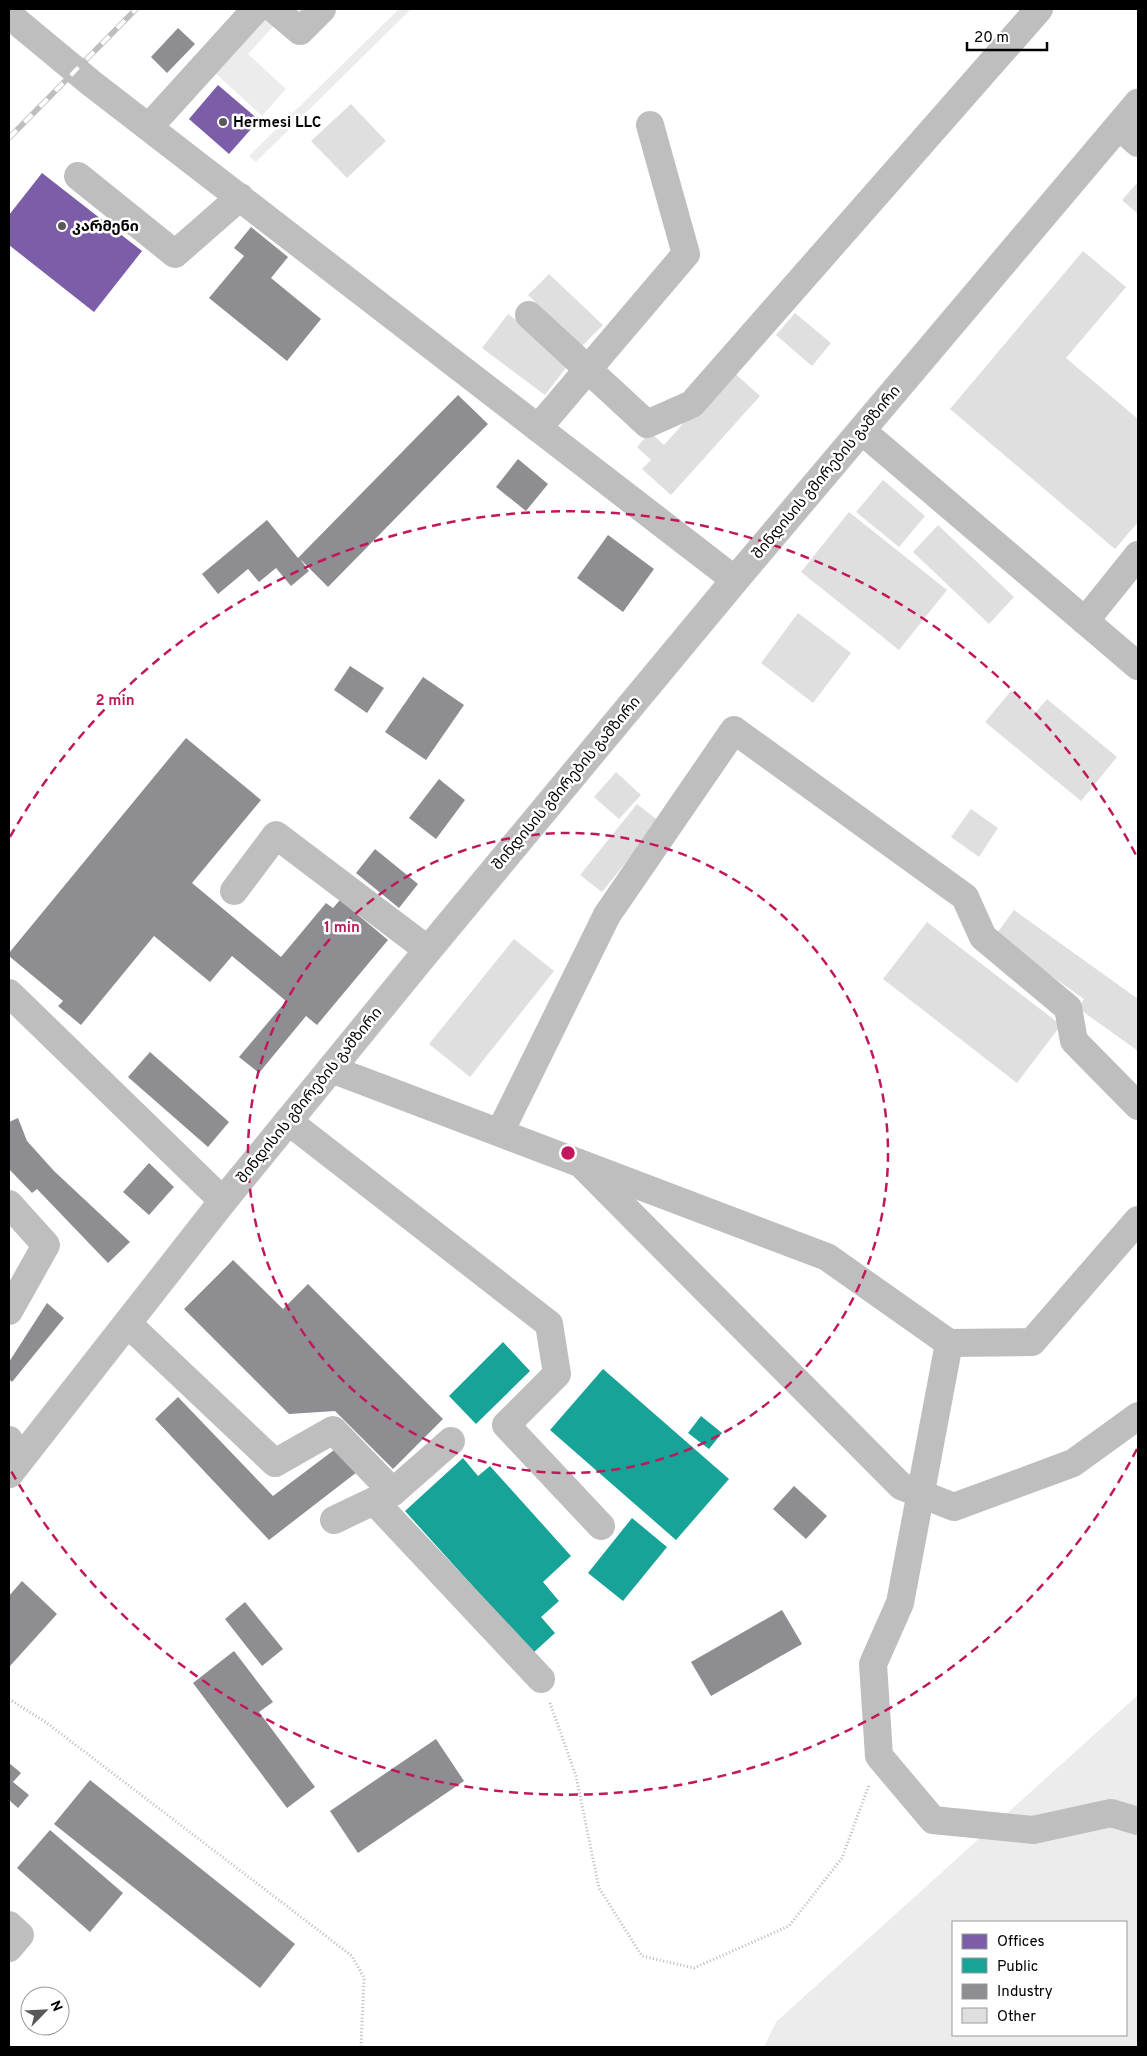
<svg xmlns="http://www.w3.org/2000/svg" width="1147" height="2056" font-family="Overpass,'Noto Sans Georgian',sans-serif">
<rect width="100%" height="100%" fill="#fff"/>
<!-- green -->
<g fill="#ececec" fill-rule="evenodd">
<path d="M399,9h12l-155,153 -7,-6z"/>
<path d="M268,10l11,10 -31,34 38,35 -24,27 -49,-45z"/>
<path d="M1138,1695v352h-374l12,-25zM953,1922h173v113h-173z"/>
</g>
<!-- offices -->
<g fill="#7b5ea7">
<path d="M218,85l41,35 -30,34 -40,-35z"/>
<path d="M42,173l100,78 -48,61 -85,-67v-30z"/>
</g>
<!-- public -->
<g fill="#17a398">
<path d="M503,1342l27,29 -54,53 -27,-28z"/>
<path d="M603,1369l126,110 -53,61 -126,-110z"/>
<path d="M701,1416l21,17 -13,16 -21,-16z"/>
<path d="M463,1458l15,18 12,-10 81,90 -28,26 16,19 -18,16 14,16 -22,20 -128,-142z"/>
<path d="M632,1518l35,29 -44,54 -35,-28z"/>
</g>
<!-- industry -->
<g fill="#8d8d92">
<path d="M178,28l17,16 -28,29 -16,-16z"/>
<path d="M251,227l37,30 -17,21 50,41 -34,42 -78,-63 35,-42 -10,-8z"/>
<path d="M458,395l30,29 -160,163 -28,-28 9,12 -18,15 -15,-18 -17,14 -11,-13 -30,25 -16,-20 65,-54 31,38z"/>
<path d="M518,459l30,25 -22,27 -30,-24z"/>
<path d="M608,535l46,34 -31,43 -46,-34z"/>
<path d="M350,666l34,22 -17,25 -33,-23z"/>
<path d="M423,677l41,28 -38,55 -41,-28z"/>
<path d="M186,738l75,62 -69,83 89,74 45,-54 7,5 7,-8 48,40 -71,85 -11,-9 -47,57 -20,-16 47,-56 -54,-45 -22,26 -56,-46 -73,89 -23,-19 5,-5 -54,-45v-3z"/>
<path d="M439,779l26,21 -29,39 -27,-21z"/>
<path d="M375,849l43,35 -19,24 -43,-35z"/>
<path d="M150,1052l79,70 -21,25 -80,-70z"/>
<path d="M18,1118l9,23 27,30 76,71 -22,21 -71,-74 -5,4 -23,-24v-47z"/>
<path d="M149,1163l25,24 -25,28 -26,-23z"/>
<path d="M233,1260l50,49 25,-25 135,135 -50,50 -58,-58 -46,3 -105,-105z"/>
<path d="M47,1303l17,15 -52,64 -3,-3v-17z"/>
<path d="M178,1397l95,99 65,-49 19,25 -88,68 -114,-121z"/>
<path d="M794,1486l33,30 -21,23 -33,-30z"/>
<path d="M22,1581l35,33 -47,52 -1,-70z"/>
<path d="M245,1602l38,47 -21,17 -37,-47z"/>
<path d="M782,1610l20,34 -91,52 -20,-34z"/>
<path d="M234,1651l39,51 -14,10 56,75 -28,21 -94,-125z"/>
<path d="M436,1739l28,42 -106,72 -28,-42z"/>
<path d="M9,1763l12,10 -8,9 16,13 -11,13 -9,-8z"/>
<path d="M90,1780l205,164 -35,44 -206,-164z"/>
<path d="M50,1830l73,63 -33,39 -73,-64z"/>
</g>
<!-- building -->
<g fill="#dfdfdf">
<path d="M351,104l35,37 -39,37 -36,-37z"/>
<path d="M1138,182v32l-16,-14z"/>
<path d="M1083,251l43,36 -60,71 72,61v103l-23,27 -165,-140z"/>
<path d="M549,274l54,51 -21,21 -54,-51z"/>
<path d="M795,313l36,30 -19,23 -36,-31z"/>
<path d="M508,314l63,47 -26,34 -63,-47z"/>
<path d="M731,370l29,26 -89,99 -29,-26 9,-9 -14,-13 13,-15 14,13z"/>
<path d="M883,480l42,36 -26,31 -43,-35z"/>
<path d="M849,512l98,78 -48,60 -98,-78z"/>
<path d="M938,525l76,72 -25,27 -76,-72z"/>
<path d="M798,613l53,40 -38,50 -52,-40z"/>
<path d="M1011,691l25,21 11,-13 70,58 -36,44 -96,-79z"/>
<path d="M616,772l25,23 -22,24 -25,-22z"/>
<path d="M637,804l22,17 -57,71 -22,-17z"/>
<path d="M971,809l27,19 -19,29 -28,-20z"/>
<path d="M1014,910l124,89v52l-60,-43 6,-9 -89,-63z"/>
<path d="M927,922l134,103 -44,58 -134,-104z"/>
<path d="M514,939l40,32 -84,106 -41,-33z"/>
</g>
<g fill="none" stroke-linecap="round" stroke-linejoin="round">
<defs>
<path id="major" d="M9,1474l214,-273 205,-251 307,-370 403,-477"/>
</defs>
<!-- major casing -->
<use href="#major" stroke="#dbdbdb" stroke-width="29"/>
<!-- path -->
<g stroke="#b9b9b9" stroke-width="3" stroke-dasharray="1 2.5" stroke-linecap="butt">
<path d="M9,1699l38,24 305,233 12,22 -3,69"/>
<path d="M550,1703l26,73 23,112 43,68 52,12 95,-42 53,-68 27,-73"/>
</g>
<!-- minor -->
<g stroke="#bebebe" stroke-width="28">
<path d="M274,9l26,22 22,-22"/>
<path d="M9,15l82,68 644,497"/>
<path d="M1119,126l19,17"/>
<path d="M149,127l107,-118"/>
<path d="M78,176l97,78 65,-57"/>
<path d="M529,315l118,109 45,-20 347,-395"/>
<path d="M538,428l148,-174 -36,-129"/>
<path d="M862,431l276,235"/>
<path d="M1085,621l53,-66"/>
<path d="M234,891l42,-56 152,115"/>
<path d="M9,993l214,208"/>
<path d="M331,1069l496,188 122,86 83,-1 106,-122"/>
<path d="M288,1121l261,203 8,50 -51,51 95,101"/>
<path d="M500,1132l107,-217 127,-185 231,167 18,40 85,71 6,33 64,65"/>
<path d="M585,1168l316,318 53,21 119,-44 65,-47"/>
<path d="M9,1204l37,41 -37,66"/>
<path d="M128,1324l147,139 58,-33 60,62"/>
<path d="M949,1343l-49,260 -27,61 6,92 54,64 100,10 78,-17 27,8"/>
<path d="M9,1440l9,22"/>
<path d="M374,1501l167,178"/>
<path d="M334,1520l59,-28 58,-51"/>
<path d="M9,1925l11,10 -11,13"/>
</g>
<!-- major -->
<use href="#major" stroke="#bebebe" stroke-width="28"/>
<defs>
<path id="rail" d="M9,138l127,-129"/>
</defs>
<!-- rail casing -->
<use href="#rail" stroke="#bebebe" stroke-width="5.5"/>
<!-- rail -->
<use href="#rail" stroke="#fff" stroke-width="4" stroke-dasharray="11" stroke-linecap="butt"/>
</g>
<!-- distance rings -->
<g fill="none" stroke="#c2185b" stroke-width="2.5" stroke-dasharray="9 6">
<circle cx="568" cy="1153" r="320"/>
<path d="M1137 1449A641 641 0 0 1 10 1469M10 837A641 641 0 0 1 1137 857"/>
</g>
<!-- markers -->
<g fill="#595959" stroke="#fff" stroke-width="2">
<circle cx="223" cy="122" r="5"/>
<circle cx="62" cy="226" r="5"/>
</g>
<g text-anchor="middle" stroke-width="5" stroke-linejoin="round" paint-order="stroke">
<!-- poi labels -->
<g font-size="15" font-weight="bold" fill="#000" stroke="#fff" text-anchor="start">
<text x="233" y="127">Hermesi LLC</text>
<text x="72" y="231">კარმენი</text>
</g>
<!-- street labels -->
<g font-size="15" fill="#000" stroke="#fff">
<text transform="translate(826 472) rotate(-50)" y="5">შინდისის გმირების გამზირი</text>
<text transform="translate(566 783) rotate(-50)" y="5">შინდისის გმირების გამზირი</text>
<text transform="translate(309 1095) rotate(-51)" y="5">შინდისის გმირების გამზირი</text>
</g>
</g>
<circle cx="568" cy="1153" r="8" fill="#c2185b" stroke="#fff" stroke-width="2.5"/>
<g font-size="15" text-anchor="middle" font-weight="bold" fill="#c2185b" stroke="#fff" stroke-width="5" stroke-linejoin="round" paint-order="stroke">
<text x="115" y="705">2 min</text>
<text x="342" y="932">1 min</text>
</g>
<!-- border -->
<rect width="1147" height="2056" fill="none" stroke="#000000" stroke-width="20"/>
<!-- legend -->
<rect x="952" y="1921" width="175" height="115" fill="#ffffff" stroke="#999999"/>
<rect x="962" y="1934" width="25" height="15" fill="#7b5ea7" stroke="#999999"/>
<text x="997" y="1946" font-size="15" fill="#000000">Offices</text>
<rect x="962" y="1958" width="25" height="15" fill="#17a398" stroke="#999999"/>
<text x="997" y="1971" font-size="15" fill="#000000">Public</text>
<rect x="962" y="1984" width="25" height="15" fill="#8d8d92" stroke="#999999"/>
<text x="997" y="1996" font-size="15" fill="#000000">Industry</text>
<rect x="962" y="2008" width="25" height="15" fill="#dfdfdf" stroke="#999999"/>
<text x="997" y="2021" font-size="15" fill="#000000">Other</text>
<!-- north arrow -->
<g transform="translate(45 2011) rotate(66)"><circle r="24" fill="#ffffff" stroke="#999999"/>
<path d="M0-4L9 19L0 12L-9 19Z" fill="#595959"/>
<text y="-8" font-size="14" font-weight="bold" text-anchor="middle" fill="#000000">N</text>
</g>
<!-- scale -->
<path d="M967 42v8h80v-8" fill="none" stroke="#000000" stroke-width="2.5"/>
<text x="974" y="42" font-size="15" fill="#000000" stroke="#ffffff" stroke-width="4" paint-order="stroke">20 m</text>
</svg>
